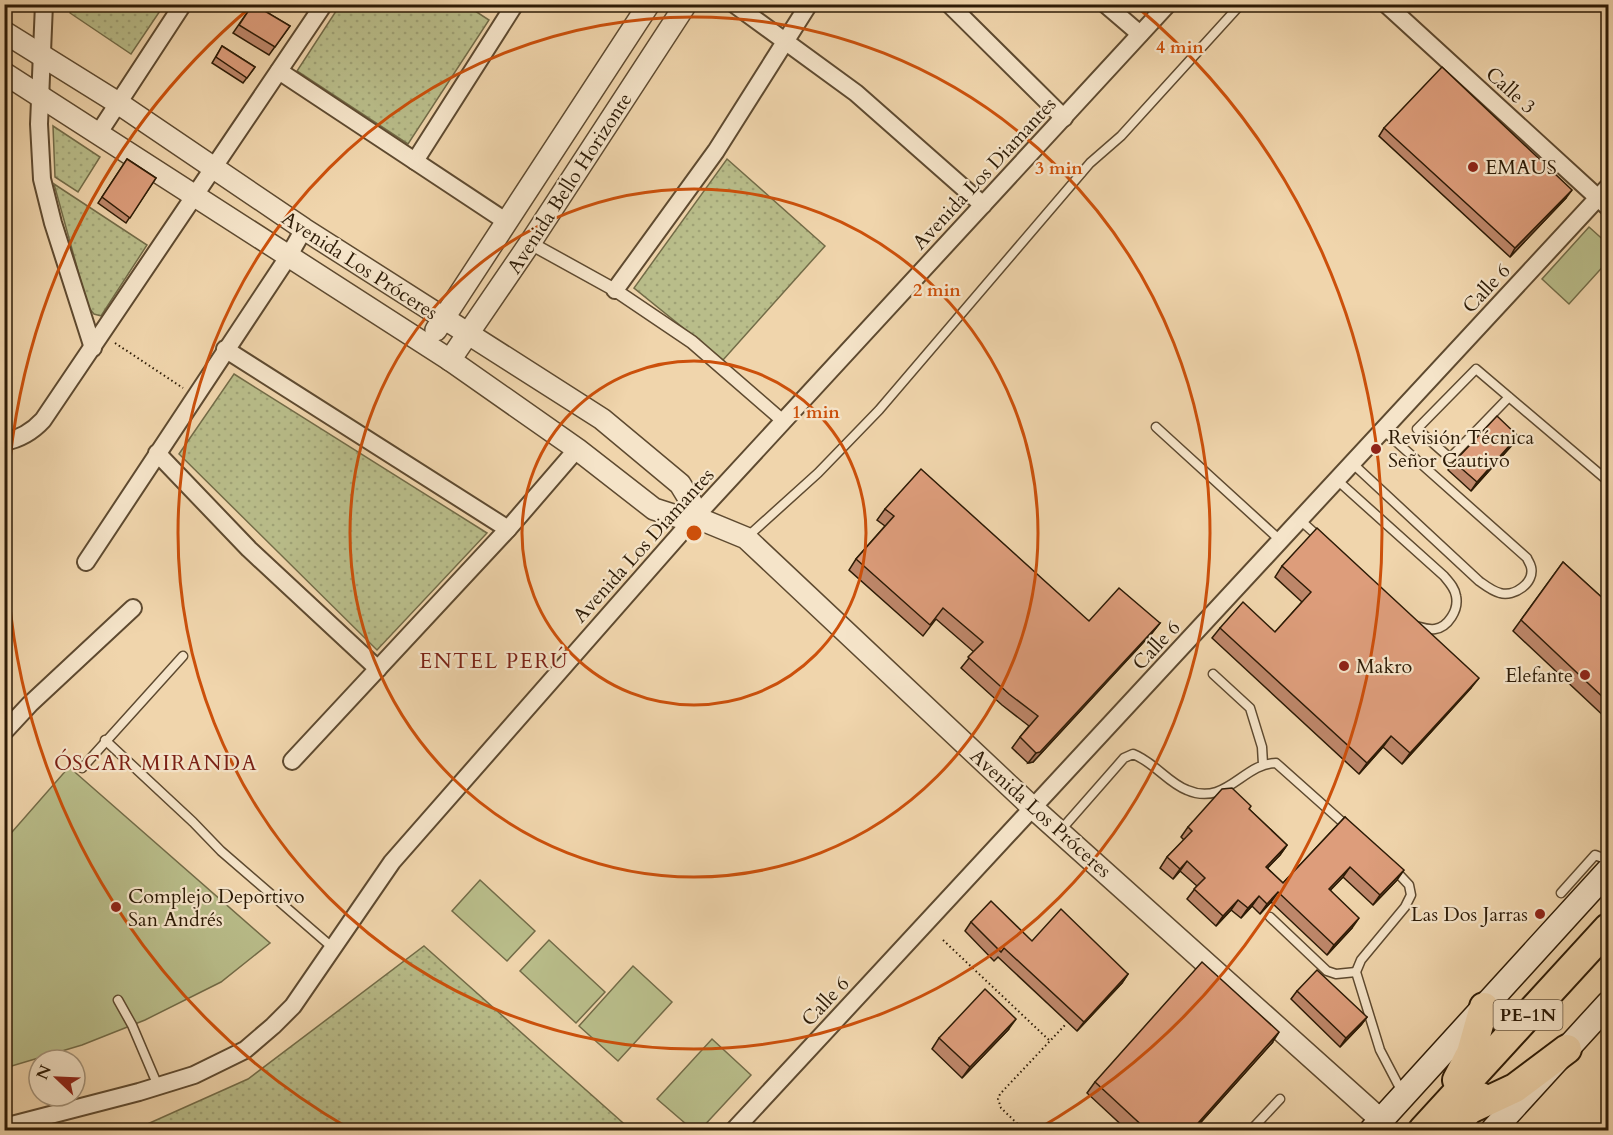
<svg xmlns="http://www.w3.org/2000/svg" width="1613" height="1135" font-family="Cardo,serif">
<defs>
<pattern id="grass-dots" width="8" height="8" patternUnits="userSpaceOnUse" patternTransform="scale(1.5)"><rect width="8" height="8" fill="#b9bd8a"/><path d="M2 2h.1M6 6h.1" fill="none" stroke="#9fa276" stroke-width="1.8" stroke-linecap="round"/></pattern>
</defs>
<rect width="100%" height="100%" fill="#f0d5ac"/>
<filter id="stains"><feTurbulence type="fractalNoise" baseFrequency=".00333" numOctaves="4"/><feColorMatrix values="0 0 0 0 .2 0 0 0 0 .09 0 0 0 0 .02 0 0 0 .5 -.17"/></filter>
<radialGradient id="worn" r=".72"><stop offset=".6" stop-color="#630" stop-opacity="0"/><stop offset="1" stop-color="#630" stop-opacity=".3"/></radialGradient>
<!-- grass -->
<g fill="url(#grass-dots)" stroke="#736c48" stroke-width="1.5">
<path d="M71,5v-1l93,1 -33,49 -61,-41z"/>
<path d="M340,5h126l23,15 -81,124 -111,-73z"/>
<path d="M53,126l47,31 -22,35 -23,-15z"/>
<path d="M727,159l98,87 -102,114 -89,-72z"/>
<path d="M54,184l93,61 -46,71 -7,-2 -6,-7z"/>
<path d="M234,374l253,159 -110,117 -198,-196z"/>
<path d="M424,946l207,184h-497l114,-51z"/>
</g>
<!-- garden -->
<g fill="#b9bd8a" stroke="#736c48" stroke-width="1.5">
<path d="M1589,227l19,17v17l-39,43 -27,-25z"/>
<path d="M69,767l201,176 -49,39 -76,38 -63,25 -77,23v-228z"/>
<path d="M480,880l55,51 -28,30 -55,-50z"/>
<path d="M549,940l56,52 -29,31 -56,-52z"/>
<path d="M633,966l39,36 -54,59 -39,-35z"/>
<path d="M712,1039l39,36 -51,55h-7l-36,-31z"/>
</g>
<g fill="none" stroke-linecap="round" stroke-linejoin="round">
<defs>
<g id="service">
<path d="M1509,397l-59,61 -33,-29 59,-60 132,112"/>
<path d="M1156,427l125,114"/>
<path d="M1352,463l127,118c7,5 13,10 21,12 14,4 35,-10 31,-26 -1,-4 -3,-6 -4,-9l-144,-128"/>
<path d="M1337,480l107,96c5,6 11,12 12,20 3,14 -8,31 -21,33 -7,1 -12,-1 -19,-3"/>
<path d="M1300,520l20,18"/>
<path d="M746,538l72,-65 61,-63 211,-247 31,-27 120,-132"/>
<path d="M1213,674l37,34 12,39 1,17"/>
<path d="M105,740l88,82 28,29 112,97"/>
<path d="M82,768l101,-112"/>
<path d="M1060,831l64,-73 9,-4c21,8 35,29 54,36 39,17 56,-27 89,-27l73,65"/>
<path d="M1394,869l15,16 2,10 -6,12 -44,53 -5,12 24,78 22,42"/>
<path d="M1561,893l34,-38 13,5"/>
<path d="M1270,917l57,54 9,3 20,-2"/>
<path d="M118,1000l14,25 26,61"/>
<path d="M1251,1130l29,-31"/>
</g>
<path id="pedestrian" d="M530,243l85,47 77,52 91,79"/>
<g id="minor">
<path d="M44,4l-5,120 3,55 11,44 40,125"/>
<path d="M734,4l122,89 127,112"/>
<path d="M949,4l115,114"/>
<path d="M1105,4l35,30"/>
<path d="M1386,4l222,203"/>
<path d="M279,71l228,151"/>
<path d="M98,134l85,-130"/>
<path d="M415,161l100,-157"/>
<path d="M615,290l101,-139 93,-147"/>
<path d="M225,349l283,180"/>
<path d="M4,442c16,-3 28,-10 39,-22l281,-416"/>
<path d="M157,453l92,96 129,120"/>
<path d="M86,562l202,-305 16,-28"/>
<path d="M4,732l26,-28 103,-96"/>
<path d="M292,761l216,-232 69,-80"/>
<path d="M4,1127l135,-35 55,-17 51,-25 28,-24 20,-20 99,-144 303,-345 473,-513"/>
<path d="M734,1130l874,-943"/>
</g>
<g id="tertiary">
<path d="M4,32l114,71 186,126 298,190 78,65 11,18 4,15"/>
<path d="M4,73l446,287 127,89 77,60 25,8h16l51,21 287,270 348,312"/>
<path d="M436,330l213,-326"/>
<path d="M450,360l80,-117 156,-239"/>
</g>
<g id="secondary">
<path d="M1372,1130l236,-259"/>
<path d="M1493,1130l115,-126"/>
</g>
<g id="trunk">
<path d="M1457,1080l14,-27 13,-46"/>
<path d="M1468,1110l47,-22 52,-39"/>
<path d="M1423,1130l185,-202"/>
<path d="M1450,1130l31,-33"/>
</g>
</defs>
<!-- service casing -->
<use href="#service" stroke="#5e4a30" stroke-width="11"/>
<!-- pedestrian casing -->
<use href="#pedestrian" stroke="#5e4a30" stroke-width="15"/>
<!-- minor casing -->
<use href="#minor" stroke="#5e4a30" stroke-width="20"/>
<!-- tertiary casing -->
<use href="#tertiary" stroke="#5e4a30" stroke-width="24"/>
<!-- secondary casing -->
<use href="#secondary" stroke="#2d1b06" stroke-width="27"/>
<!-- trunk casing -->
<use href="#trunk" stroke="#2d1b06" stroke-width="32"/>
<!-- path -->
<g stroke="#2d1b06" stroke-width="2" stroke-dasharray="1.5 3" stroke-linecap="butt">
<path d="M115,343l68,45"/>
<path d="M943,940l107,101"/>
<path d="M1024,1130l-23,-22 -3,-9 2,-5 65,-69"/>
</g>
<!-- service -->
<use href="#service" stroke="#f5e4c9" stroke-width="8"/>
<!-- pedestrian -->
<use href="#pedestrian" stroke="#f5e4c9" stroke-width="12"/>
<!-- minor -->
<use href="#minor" stroke="#f5e4c9" stroke-width="16"/>
<!-- tertiary -->
<use href="#tertiary" stroke="#f5e4c9" stroke-width="21"/>
<!-- secondary -->
<use href="#secondary" stroke="#f5e4c9" stroke-width="24"/>
<!-- trunk -->
<use href="#trunk" stroke="#f0d5ac" stroke-width="28"/>
</g>
<!-- wall -->
<g fill="#be876a" stroke="#2d1b06" stroke-width="1.5">
<path d="M253,4l37,22 -21,29 -36,-22z"/>
<path d="M222,46l33,21 -12,16 -31,-20z"/>
<path d="M1384,128l182,70 -56,59 -131,-121z"/>
<path d="M127,159l29,19 -30,45 -28,-20z"/>
<path d="M1513,444l-42,47 -23,-21 6,-8z"/>
<path d="M885,509l204,112 71,2 -8,10 -119,129 -5,1 -16,-15 8,-11 9,-11 -27,-21 -41,-37 13,-16 -38,-33 -13,17 -74,-66 7,-11 29,-33 -8,-6z"/>
<path d="M1563,562l45,41v117l-95,-89z"/>
<path d="M1282,566l189,122 -69,76 -19,-17 -24,27 -147,-136 8,-10 55,4 27,-30 -27,-25z"/>
<path d="M1249,809l38,36 -7,10 -13,13 16,15 62,-66 52,63 -24,25 -30,-28 -13,13 22,38 -25,27 -56,-53 -11,12 -8,-8 -11,12 -10,-8 -15,16 -29,-27 10,-13 -17,-15 -7,8 -13,-11 7,-11 17,-17 -3,-3 7,-10z"/>
<path d="M971,922l61,19 96,33 -6,9 -45,48 -79,-74 -4,4 -29,-30z"/>
<path d="M1297,991l70,26 -6,8 -21,22 -49,-48z"/>
<path d="M1008,1030l-46,48 -30,-29 7,-11z"/>
<path d="M1272,1043l-79,88h-65l-41,-38 8,-11z"/>
</g>
<!-- shaded-wall -->
<g fill="#9b6e56" stroke="#2d1b06" stroke-width="1.5">
<path d="M1572,190l-6,8 -56,59 5,-9z"/>
<path d="M1518,436l-5,8 -42,47 6,-9z"/>
<path d="M1160,623l-8,10 -119,129 -5,1 8,-10z"/>
<path d="M1479,678l-8,10 -69,76 8,-11z"/>
<path d="M1391,736l-8,11 -24,27 8,-11z"/>
<path d="M1287,845l-7,10 -21,22 7,-10z"/>
<path d="M1187,861l-7,10 -7,8 7,-10z"/>
<path d="M1350,867l-7,10 -21,22 7,-10z"/>
<path d="M1404,870l-7,10 -24,25 7,-10z"/>
<path d="M1278,892l-7,10 -11,12 7,-10z"/>
<path d="M1259,896l-7,10 -11,12 7,-10z"/>
<path d="M1238,900l-7,10 -15,16 7,-10z"/>
<path d="M1359,918l-7,10 -25,27 7,-10z"/>
<path d="M1128,974l-6,9 -45,48 7,-9z"/>
<path d="M1367,1017l-6,8 -21,22 6,-9z"/>
<path d="M1016,1019l-8,11 -46,48 8,-11z"/>
<path d="M1279,1032l-7,11 -79,88h-2z"/>
</g>
<!-- building -->
<g fill="#dd9d7b" stroke="#2d1b06" stroke-width="1.5">
<path d="M253,4l37,22 -15,21 -36,-22z"/>
<path d="M222,46l33,21 -8,11 -31,-21z"/>
<path d="M1442,67l130,123 -57,58 -131,-120z"/>
<path d="M127,159l29,19 -26,40 -28,-21z"/>
<path d="M1497,416l21,20 -41,46 -23,-20z"/>
<path d="M921,469l168,152 30,-33 41,35 -120,129 -4,1 -16,-16 18,-21 -29,-22 -41,-37 15,-15 -40,-34 -13,17 -74,-66 38,-43 -9,-7z"/>
<path d="M1317,528l162,150 -69,75 -19,-17 -24,27 -147,-135 23,-26 32,30 36,-40 -29,-26z"/>
<path d="M1563,562l45,41v99l-87,-82z"/>
<path d="M1232,788l19,18 -2,3 38,36 -21,22 17,16 62,-66 59,53 -24,25 -30,-28 -21,22 30,29 -25,27 -56,-53 -11,12 -8,-8 -11,12 -10,-8 -15,16 -29,-27 11,-11 -18,-17 -7,8 -13,-12 25,-26 -4,-4 34,-38z"/>
<path d="M991,901l41,40 29,-32 67,65 -44,48 -80,-74 -3,4 -30,-30z"/>
<path d="M1202,962l77,70 -88,99h-43l-53,-49z"/>
<path d="M1317,970l50,47 -21,21 -49,-47z"/>
<path d="M985,989l31,30 -46,48 -31,-29z"/>
</g>
<!-- distance rings -->
<g fill="none" stroke="#cc500b" stroke-width="3">
<circle cx="694" cy="533" r="172"/>
<circle cx="694" cy="533" r="344"/>
<circle cx="694" cy="533" r="516"/>
<path d="M350 1129A688 688 0 0 1 252 6M1136 6A688 688 0 0 1 1038 1129"/>
</g>
<!-- markers -->
<g fill="#8f2418" stroke="#f5e4c9" stroke-width="2">
<circle cx="1473" cy="167" r="6"/>
<circle cx="1376" cy="449" r="6"/>
<circle cx="1344" cy="666" r="6"/>
<circle cx="1585" cy="675" r="6"/>
<circle cx="116" cy="907" r="6"/>
<circle cx="1540" cy="914" r="6"/>
</g>
<g text-anchor="middle" stroke-width="4.5" stroke-linejoin="round" paint-order="stroke">
<!-- shield labels -->
<rect fill="#f5e4c9" stroke="#695740" stroke-width="1.5" x="1493.5" y="1000" width="69" height="30" rx="4.5"/>
<g font-size="18" font-weight="bold" fill="#2d1b06">
<text x="1528" y="1021">PE-1N</text>
</g>
<!-- street labels -->
<g font-size="20" fill="#2d1b06" stroke="#f5e4c9">
<text transform="translate(1511 90) rotate(42)" y="7">Calle 3</text>
<text transform="translate(984 173) rotate(-47)" y="7">Avenida Los Diamantes</text>
<text transform="translate(569 183) rotate(-57)" y="7">Avenida Bello Horizonte</text>
<text transform="translate(360 265) rotate(33)" y="7">Avenida Los Próceres</text>
<text transform="translate(1486 288) rotate(-47)" y="7">Calle 6</text>
<text transform="translate(643 545) rotate(-48)" y="7">Avenida Los Diamantes</text>
<text transform="translate(1156 645) rotate(-47)" y="7">Calle 6</text>
<text transform="translate(1041 813) rotate(42)" y="7">Avenida Los Próceres</text>
<text transform="translate(825 1001) rotate(-47)" y="7">Calle 6</text>
</g>
<!-- poi labels -->
<g font-size="20" fill="#2d1b06" stroke="#f5e4c9" text-anchor="start">
<text x="1485" y="174">EMAUS</text>
<text x="1388" y="444">Revisión Técnica<tspan x="1388" dy="23">Señor Cautivo</tspan></text>
<text x="1356" y="673">Makro</text>
<text x="1573" y="682" text-anchor="end">Elefante</text>
<text x="128" y="903">Complejo Deportivo<tspan x="128" dy="23">San Andrés</tspan></text>
<text x="1528" y="921" text-anchor="end">Las Dos Jarras</text>
</g>
<!-- neighbourhood labels -->
<g font-size="21" letter-spacing="1.5" fill="#7a1f14" stroke="#f5e4c9">
<text x="494" y="668">ENTEL PERÚ</text>
<text x="156" y="770">ÓSCAR MIRANDA</text>
</g>
</g>
<circle cx="694" cy="533" r="9" fill="#cc500b" stroke="#f5e4c9" stroke-width="3"/>
<g font-size="18" text-anchor="middle" font-weight="bold" fill="#cc500b" stroke="#f5e4c9" stroke-width="4.5" stroke-linejoin="round" paint-order="stroke">
<text x="1180" y="53">4 min</text>
<text x="1059" y="174">3 min</text>
<text x="937" y="296">2 min</text>
<text x="816" y="418">1 min</text>
</g>
<!-- margin -->
<rect width="1613" height="1135" fill="none" stroke="#f0d5ac" stroke-width="24"/>
<rect x="6" y="6" width="1601" height="1123" fill="none" stroke="#2d1b06" stroke-width="3"/>
<rect x="12" y="12" width="1589" height="1111" fill="none" stroke="#2d1b06" stroke-width="1.5"/>
<!-- north arrow -->
<g transform="translate(57 1078) rotate(293)"><circle r="28" fill="#f5e4c9" stroke="#a5947b" stroke-width="1.5"/>
<path d="M0-4.5L10 22L0 15L-10 22Z" fill="#8f2418"/>
<text y="-9" font-size="16" font-weight="bold" text-anchor="middle" fill="#2d1b06">N</text>
</g>
<rect width="100%" height="100%" filter="url(#stains)"/>
<rect width="100%" height="100%" fill="url(#worn)"/>
</svg>
